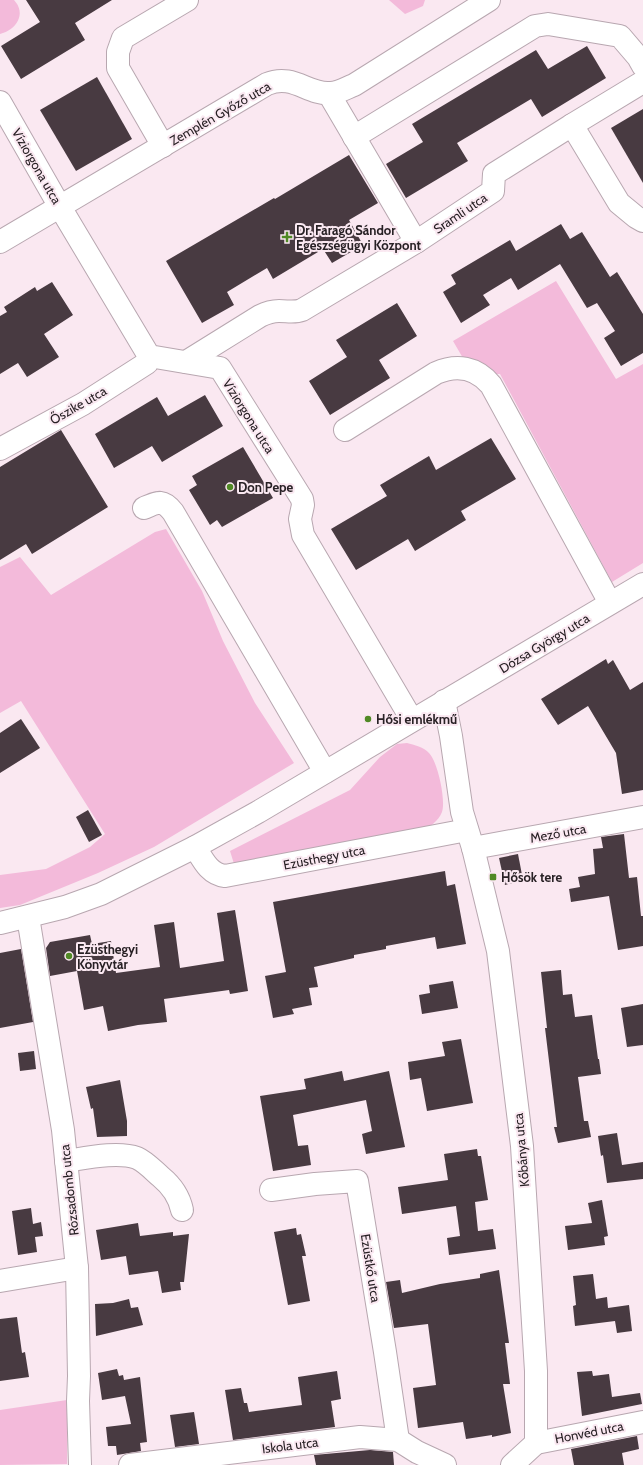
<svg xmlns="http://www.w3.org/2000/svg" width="643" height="1465" font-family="Cabin,sans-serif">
<rect width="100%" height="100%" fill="#fae8f1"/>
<!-- green -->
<g fill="#f3bada">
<path d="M0,0h14c13,14 2,30 -14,34z"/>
<path d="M389,0h36l-2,6 -18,8z"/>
<path d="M556,281l60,98 27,-15v199l-31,19 -112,-208h-15l-18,-9 -14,-24z"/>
<path d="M166,529l36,62 21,50 32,62 39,60 -140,84 -56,26 -78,32 -20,3v-33l46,-6 44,-22 15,-13 -84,-133 -21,12v-146l20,-10 31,38 104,-63z"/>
<path d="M407,743c7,2 17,4 22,10 9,9 17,48 13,59 -4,10 -12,14 -20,19l-187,36 -5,-16 120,-61 30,-33 17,-13z"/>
<path d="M67,1400v64l-67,1v-55z"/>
</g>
<!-- building -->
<g fill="#483a41">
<path d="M26,0h86l-37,23 10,17 -64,39 -20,-33 39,-24z"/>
<path d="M587,46l19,32 -64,39 -11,-18 -74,44 11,18 -62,37 -20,-34 37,-22 -11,-18 124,-74 12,19z"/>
<path d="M97,77l35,62 -56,32 -36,-61z"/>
<path d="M643,109v74l-32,-55z"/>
<path d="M349,155l29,48 -29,17 14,25 -31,18 -9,-14 -50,30 -6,-11 -40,24 7,13 -32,18 -36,-62 108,-63 1,1z"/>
<path d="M561,224l9,15 12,-7 28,45 7,-5 26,42v39l-22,13 -17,-28 11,-7 -18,-28 -10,5 -27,-44 -42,26 -7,-12 -28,17 7,10 -29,18 -18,-31 13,-8 -5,-9 59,-35 6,11z"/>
<path d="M52,282l21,33 -29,19 15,23 -32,20 -9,-14 -18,11v-58l7,-4 -3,-5 31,-20 2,4z"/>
<path d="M397,303l20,33 -38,24 11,18 -60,37 -21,-34 38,-24 -11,-17z"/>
<path d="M205,395l18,31 -61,36 -10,-16 -38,22 -19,-34 62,-37 11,19z"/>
<path d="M61,430l47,77 -76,47 -6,-10 -26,16v-93z"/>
<path d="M491,438l25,41 -55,32 5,9 -51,31 -7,-12 -52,31 -25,-41 56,-33 -7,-11 49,-29 7,14z"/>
<path d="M243,447l30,51 -51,29 -5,-7 -7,5 -21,-35 8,-5 -5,-9z"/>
<path d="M606,659l2,5 5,-4 17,30 13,-8v108l-21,4 -6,-41 -28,-47 -30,19 -17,-26z"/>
<path d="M21,719l19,29 -40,25v-40z"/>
<path d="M88,810l14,25 -13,7 -13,-25z"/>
<path d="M624,834l5,44 8,-1 4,39h2v30l-25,4 -9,-54 -38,6 -2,-13 11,-2 -2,-10 17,-3 -2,-25 10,-1 -2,-11z"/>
<path d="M518,854l5,26 -18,5 -6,-27z"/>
<path d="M445,871l2,15 8,-2 11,60 -29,5 -2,-12 -49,9v3l-32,6v3l-40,9 4,20 -9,1 3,17 -20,4 2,5 -21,4 -8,-42 21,-4 -13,-70z"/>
<path d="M235,910l13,81 -18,3 -1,-4 -65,9 3,23 -29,3 -30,6 -5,-25 -19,4 -7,-39 -27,5 -4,-28 4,-6 40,-7 2,9 19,-3 5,32 44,-6 -6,-42 20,-3 6,46 44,-7 -7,-48z"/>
<path d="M21,949l12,73 -33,6v-75z"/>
<path d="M561,970l2,25 9,-1 3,23 17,-2 6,44h1l2,15 -23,3 6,44h4l3,16 -33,6 -4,-16h3l-12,-99h2l-6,-56z"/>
<path d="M453,981l5,27 -36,6 -3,-19 11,-2 -1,-8z"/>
<path d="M643,1004v41l-16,2 -6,-39z"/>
<path d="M461,1039l12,64 -46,8 -6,-33 -11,2 -2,-18 37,-6 -3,-14z"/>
<path d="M34,1051l2,18 -16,2 -2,-18z"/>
<path d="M342,1071l2,10 45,-10 16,76 -39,7 -4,-20 10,-3 -6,-31 -73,15 5,31 10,-1 3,20 -38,6 -13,-75 46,-7 -2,-10z"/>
<path d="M120,1080l7,41v15l-30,1 -4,-29 -2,1 -5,-22z"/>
<path d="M617,1133l5,32 21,-3v17l-36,4 -4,-28 -2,1 -3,-20z"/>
<path d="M477,1149l1,7h3l7,44 -13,2 3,29 15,-2 3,20 -47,6 -2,-17 13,-2 -4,-30 -54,8 -4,-27 50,-7 -4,-26z"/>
<path d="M602,1200l6,36 -4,1 1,8 -37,5 -3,-24 27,-3 -4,-20z"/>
<path d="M31,1208l2,16 8,-2 2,14 -8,1 2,15 -19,3 -6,-44z"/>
<path d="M138,1223l2,13 33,-4v4l16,-2 -5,48h-4l1,8 -19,3 -4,-22 -29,4 -3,-19 -25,4 -5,-30z"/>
<path d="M296,1228l1,7 4,-1 5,22h-4l8,45 -22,4 -14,-73z"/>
<path d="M499,1270l10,73h-4l5,41h-7l8,49 -19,4v-2l-26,4 -3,-17 -45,6 -5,-40 23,-3 -8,-61 -34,4 -8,-46 14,-2 2,13 38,-9 40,-6v-4z"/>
<path d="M593,1274l3,25 11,-2 1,11 21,-3 3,26 -15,2 -2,-12 -40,5 -2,-20 3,-1 -3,-29z"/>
<path d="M129,1299l2,9 7,-1 5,18 -47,11 -1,-32 18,-1z"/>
<path d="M17,1317l5,36 3,-1 4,25 -29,4v-62z"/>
<path d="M117,1369l2,7 4,-1 1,5 16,-3 7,65 -7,1 1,8 -24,4 -1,-9h-8l-2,-19 25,-3 -6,-28 -23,4 -4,-27z"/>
<path d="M337,1371l4,28 -10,2 4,26 -102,13 -8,-50 16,-2 3,15h3l2,9 53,-7 -4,-28z"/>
<path d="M592,1371l1,5 16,-2 3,23 28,-4 2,11 -60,12 -5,-44z"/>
<path d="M194,1412l5,32 -24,3 -5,-32z"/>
<path d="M637,1436l2,13 -17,4 2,12h-50l-3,-16z"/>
<path d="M370,1450l23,2 1,13h-78l-2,-10z"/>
</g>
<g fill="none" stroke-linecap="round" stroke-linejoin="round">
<defs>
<g id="minor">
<path d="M329,94l87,148"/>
<path d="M0,102l60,105 89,149 71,12 82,131 1,6 -3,14 3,16 109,185"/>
<path d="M572,125l71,-43"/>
<path d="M354,137l181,-111 13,-2 72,12 18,21 5,9"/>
<path d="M163,146l-45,-78v-16l5,-14 64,-38"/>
<path d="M0,242l267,-158c26,-11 41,11 63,9 9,0 16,-5 24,-8l135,-85"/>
<path d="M186,362l74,-46c6,-3 12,-5 19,-5 9,0 15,2 23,-1l114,-68 77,-51 1,-17 78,-49 47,78 17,14 7,4"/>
<path d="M345,430l91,-57c21,-9 40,-6 55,12l119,218"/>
<path d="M0,449l83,-45 64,-41 2,-7"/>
<path d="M144,508c14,-6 19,-9 29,4l152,260"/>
<path d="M444,701l7,35 11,76 11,36 25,103 24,195 14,225v72l-24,22"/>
<path d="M195,847c8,13 14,27 30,29l242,-46"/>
<path d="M473,848l170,-31"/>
<path d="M28,917l35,213 14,138 2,108 -1,25 2,64"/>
<path d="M0,923l65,-16 36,-13 94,-47 63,-35 385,-228"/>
<path d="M66,1161c20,-3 52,-10 71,-3 9,4 17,13 24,19 11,9 18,19 21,33"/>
<path d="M271,1190l44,-6 42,-3 28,171 13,88"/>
<path d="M0,1281l77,-13"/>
<path d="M536,1443l107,-21"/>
<path d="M130,1465l230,-28 38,3 19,12 28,13"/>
</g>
</defs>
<!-- minor casing -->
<use href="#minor" stroke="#b8a7b0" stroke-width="24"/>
<!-- minor -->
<use href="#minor" stroke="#fff" stroke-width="22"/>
</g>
<!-- markers -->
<g fill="#508925" stroke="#fae8f1" stroke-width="1.5">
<path d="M285 231h4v4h4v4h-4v4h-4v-4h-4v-4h4z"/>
<circle cx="230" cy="487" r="4"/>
<circle cx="368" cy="719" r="4"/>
<rect x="489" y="873" width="8" height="8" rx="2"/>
<circle cx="69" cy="956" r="4"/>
</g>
<g text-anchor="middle" stroke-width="4" stroke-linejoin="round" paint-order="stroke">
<!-- street labels -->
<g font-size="13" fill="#282125" stroke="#fae8f1">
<text transform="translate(220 113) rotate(-30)" y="5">Zemplén Győző utca</text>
<text transform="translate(37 166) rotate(60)" y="5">Víziorgona utca</text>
<text transform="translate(460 213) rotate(-34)" y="5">Sramli utca</text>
<text transform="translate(78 405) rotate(-30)" y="5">Őszike utca</text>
<text transform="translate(249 416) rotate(58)" y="5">Víziorgona utca</text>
<text transform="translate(544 643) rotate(-31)" y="5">Dózsa György utca</text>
<text transform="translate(558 833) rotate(-10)" y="5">Mező utca</text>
<text transform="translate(324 857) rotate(-11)" y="5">Ezüsthegy utca</text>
<text transform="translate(521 1150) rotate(-95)" y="5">Kőbánya utca</text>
<text transform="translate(69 1190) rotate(-96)" y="5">Rózsadomb utca</text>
<text transform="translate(371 1268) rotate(81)" y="5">Ezüstkő utca</text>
<text transform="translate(589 1432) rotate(-11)" y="5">Honvéd utca</text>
<text transform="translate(290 1445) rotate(-7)" y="5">Iskola utca</text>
</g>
<!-- poi labels -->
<g font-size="13" font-weight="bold" fill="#282125" stroke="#fae8f1" text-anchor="start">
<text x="296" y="235">Dr. Faragó Sándor<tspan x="296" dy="15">Egészségügyi Központ</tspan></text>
<text x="238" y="492">Don Pepe</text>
<text x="376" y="724">Hősi emlékmű</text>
<text x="501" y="882">Hősök tere</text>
<text x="77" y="954">Ezüsthegyi<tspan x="77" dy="15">Könyvtár</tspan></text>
</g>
</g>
</svg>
